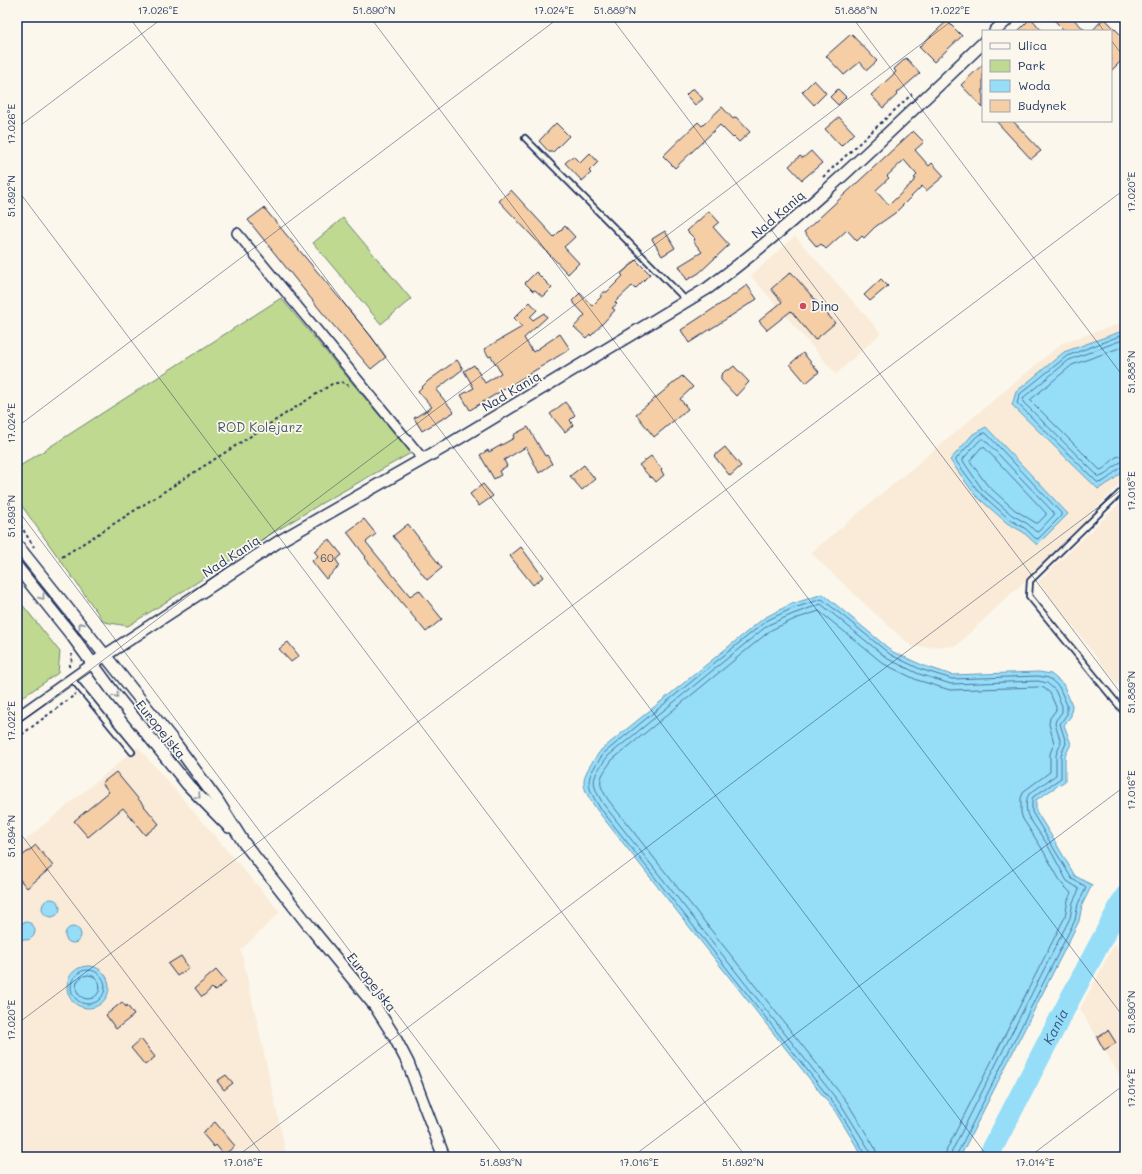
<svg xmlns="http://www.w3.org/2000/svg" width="1142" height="1174" font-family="Mali,sans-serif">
<rect width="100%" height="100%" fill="#fbf7ec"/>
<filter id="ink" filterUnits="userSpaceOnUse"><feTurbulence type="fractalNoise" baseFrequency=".025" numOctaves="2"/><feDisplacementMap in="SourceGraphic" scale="8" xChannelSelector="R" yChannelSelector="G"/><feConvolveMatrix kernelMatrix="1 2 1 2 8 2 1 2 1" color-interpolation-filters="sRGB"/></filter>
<g filter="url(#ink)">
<!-- built -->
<g fill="#f9ebd7">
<path d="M795,236l86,97 -45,41 -85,-98z"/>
<path d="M1125,322v157l-94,96 -75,71 -44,1 -45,-41 -56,-53 251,-210z"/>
<path d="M1125,498v196l-87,-112z"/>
<path d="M138,747l142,165 -39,38 46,207h-270v-310z"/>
<path d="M1115,943l10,16v125l-45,-75z"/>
</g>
<!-- green -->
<g fill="#bfd990" stroke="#6d8477">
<path d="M343,218l68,81 -30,25 -68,-81z"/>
<path d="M281,298l130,155 -89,50 -64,39 -62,41 -68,43 -24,-4 -87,-123v-31z"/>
<path d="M17,598l43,54 -2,21 -41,28z"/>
</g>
<!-- water -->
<g fill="#96ddf8" stroke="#6597ba">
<path d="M1125,330v139l-13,12 -14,8 -86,-84 4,-13 48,-40z"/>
<path d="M986,427l82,87 -31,31 -14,-13 -16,-9 -32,-28 -25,-35 23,-26z"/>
<path d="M823,594l70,58 29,13 30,10 87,-3 12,2 12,10 9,21 -1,11 -7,9 7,19 -6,12v25l-29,19v11l18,29 21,36 17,9 -10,20 -3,16 -119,236h-97l-28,-46 -238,-301c-5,-8 -14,-19 -13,-29 0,-9 12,-24 17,-31l163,-132 25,-13z"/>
<circle cx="51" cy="908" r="9"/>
<circle cx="26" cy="931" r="9"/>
<circle cx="73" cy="935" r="8"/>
<circle cx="88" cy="987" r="21"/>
</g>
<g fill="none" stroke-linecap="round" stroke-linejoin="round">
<!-- shore -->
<g stroke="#4c759c" stroke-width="1">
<path d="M1125,334l-58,22 -47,38 -3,9 81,80c12,-2 17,-15 27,-17"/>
<path d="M1125,339l-56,21 -45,37 -1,5 76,75c11,-2 15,-15 26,-16"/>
<path d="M1125,346l-53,19 -42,35 70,70 3,-1 13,-12 9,-2"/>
<path d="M984,433h2l75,80v3l-23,23 -3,-1 -9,-9 -17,-10 -30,-27 -23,-31v-2l20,-22z"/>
<path d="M983,439l2,1 69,73v2l-16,17 -3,-1 -7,-7 -16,-9 -30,-26 -19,-28v-2l16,-18z"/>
<path d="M982,447h2l62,66v2l-8,8h-2l-21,-13 -28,-25 -17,-24z"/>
<circle cx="88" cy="987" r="17"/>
<circle cx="88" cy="987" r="12"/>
<path d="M866,1157l-1,-4 -27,-44 -238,-301c-17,-27 -13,-30 4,-55l162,-132 25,-12 31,-10 69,56 29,14 32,10 86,-3 11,2 10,9 8,18v9l-7,10 6,19 -5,12v23l-28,19 -1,3v12l40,67 13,7 1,2 -8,16 -3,16 -118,234 -1,3"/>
<path d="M871,1157l-1,-6 -28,-45 -238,-301c-15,-24 -12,-27 4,-49l160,-131 25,-11 28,-10 67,55 31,15 32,10 87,-3 9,2 8,7 7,16v6l-6,8 -1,4 6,19 -5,12v20l-27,19c-4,6 -3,16 -1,22l19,28 20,37 11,7 1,2 -6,12 -3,16 -118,233 -1,6"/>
<path d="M877,1157l-2,-9 -28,-46 -238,-301c-13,-20 -10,-22 3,-41l159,-130 24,-11 24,-8 65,53 33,16 33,10 88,-3 6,1 6,5 6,14v3l-6,8 -1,6 5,19 -4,11v18l-26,19 -3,7v15l2,6 18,28 21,37 9,9 -3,7 -3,17 -118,232 -2,8"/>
</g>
<!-- river -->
<path stroke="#96ddf8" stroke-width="21" id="s1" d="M988,1157l83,-160 54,-101"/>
</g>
<!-- building -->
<g fill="#f5cea5" stroke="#1b2f5e" fill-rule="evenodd">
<path d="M1051,17h20l15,14h-21z"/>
<path d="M1031,18l11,13h-24z"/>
<path d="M1104,18l21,21v18l-14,14v-40h-19z"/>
<path d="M947,21l15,15 -28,26 -15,-15z"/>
<path d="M851,34l26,27 -10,9 -7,-8 -16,13 -18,-19z"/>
<path d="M906,58l14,15 -24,21 1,1 -14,13 -12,-13 25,-23 -2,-3z"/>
<path d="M983,64v44l-22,-23z"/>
<path d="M814,80l12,13 -12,12 -12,-13z"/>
<path d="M693,88l10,11 -8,6 -9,-10z"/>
<path d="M838,89l8,8 -8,8 -8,-8z"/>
<path d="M722,107l11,12 3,-2 14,15 -11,10 -5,-5 -1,1 -13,-13 -45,43 -12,-12 35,-34 4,4z"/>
<path d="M839,117l15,16 -13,13 -16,-17z"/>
<path d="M996,121h17l28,30 -10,8z"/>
<path d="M556,123l13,13 -16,16h-4l-10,-11z"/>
<path d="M913,131l11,11 -9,8 14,16 3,-3 12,13 -18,15 -4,-5 -27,27 -20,14 -11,11 -2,-2 -5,5 -10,-11 -21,19 -5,-5 -4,3 -13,-15zM904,160l13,15 -3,3 2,1 -27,26 -13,-15 13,-12 -2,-2z"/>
<path d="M811,151l11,12 -20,17 -13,-14 11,-10 3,2z"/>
<path d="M590,153l8,9 -9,9 2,2 -9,8 -17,-18 8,-7 7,7z"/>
<path d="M511,190l43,47 11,-11 10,11 -11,10 15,16 -11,11 -69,-73z"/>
<path d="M264,208l107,128 15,21 -15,12 -50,-58 -73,-91z"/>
<path d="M709,211l10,11 -6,5 16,18 -30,28 -12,7 -8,-14 23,-14 -9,-11 2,-2 -8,-8z"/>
<path d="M665,231l10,17 -13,8 -10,-17z"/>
<path d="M636,260l14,14 -15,15 -3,-3 -17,16 2,2 -5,4 3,2 -24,26 -1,-2 -4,4 -12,-11 11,-12 -13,-14 8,-8 12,13 9,-9v-3l3,-2h3l16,-16 -2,-2z"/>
<path d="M536,272l16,16 -9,9 -8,-7 -2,1 -8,-8z"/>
<path d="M791,272l44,51 -20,17 -24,-29 -24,19 -8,-9 23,-19 -11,-13z"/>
<path d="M881,279l7,7 -18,15 -6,-6z"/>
<path d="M747,285l10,14 -68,44 -8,-13 50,-33z"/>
<path d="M530,302l7,8 -7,7 3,3 11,-7 3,4 -23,21 9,14 27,-18 10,15 -100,61 -9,-15 13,-7 -10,-17 10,-6 11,18 16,-10 -10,-17 -2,1 -5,-8 38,-22 -8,-9z"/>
<path d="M803,353l16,19 -13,11 -16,-19z"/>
<path d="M457,360l6,9 -27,21 18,22 -32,19 -8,-13 18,-11 -14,-16 10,-10z"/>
<path d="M734,366l15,16 -13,14 -15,-16v-5l5,-5h3z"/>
<path d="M682,376l11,11 -13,12 8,10 -34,28 -18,-23z"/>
<path d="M565,402l10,13 -5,5 3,5 -8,7 -15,-18z"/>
<path d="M528,427l17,29 2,-1 5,9 -13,9 -13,-26 -22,13 3,6 -8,5 2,4 -7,4 -14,-24 8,-5 1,2 25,-14 -1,-3z"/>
<path d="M725,447l16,19 -11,10 -16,-20z"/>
<path d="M651,456l11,13 -1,1 3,5 -8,7 -4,-5 -1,1 -12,-13z"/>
<path d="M584,465l11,14 -13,11 -12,-14z"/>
<path d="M483,484l10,12 -14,10 -9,-12z"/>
<path d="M364,519l12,15 -10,8 44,54 9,-6 23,29 -16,13 -61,-74 1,-1 -19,-25z"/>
<path d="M408,524l34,44 -15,12 -34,-44z"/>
<path d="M329,539l13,16 -6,5 4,6 -14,13 -14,-18 6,-5 -4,-5z"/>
<path d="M521,547l22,30 -10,8 -23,-29z"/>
<path d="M288,642l11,14 -8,6 -12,-13z"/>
<path d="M116,772l43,52 -14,11 -22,-27 -35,29 -14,-16 35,-29 -7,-9z"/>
<path d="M36,845l17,21 -26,22 -10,-12v-16z"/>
<path d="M181,956l8,12 -12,8 -9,-12z"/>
<path d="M216,970l10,12 -11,9 -3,-3 -10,9 -7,-9z"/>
<path d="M122,1002l4,5 1,-2 7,10 -18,14 -10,-14z"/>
<path d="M1108,1030l8,13 -12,7 -7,-13z"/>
<path d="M141,1039l14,18 -10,8 -14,-17z"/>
<path d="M226,1075l7,8 -9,7 -7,-9z"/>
<path d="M215,1122l20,24 -11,9 -8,-10 -2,2 -12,-14z"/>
</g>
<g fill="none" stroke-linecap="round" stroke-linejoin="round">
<defs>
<g id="service">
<path d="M525,138l161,162"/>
<path d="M1125,488l-95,93 -1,15 96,117"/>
<path d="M72,679l60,73"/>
</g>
<g id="minor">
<path d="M237,233l186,226"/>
<path d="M17,717l75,-53"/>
</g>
<g id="tertiary">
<path d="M995,31l15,-14"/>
<path d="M17,545l158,198 42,57 27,43 66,84 65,79 19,30 14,27 36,94"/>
<path d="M17,567l56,70 41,56 74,92 41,42"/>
<path d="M92,664l186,-122 175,-100 255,-154c99,-73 186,-161 275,-245"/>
</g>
</defs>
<!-- service casing -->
<use href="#service" stroke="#1b2f5e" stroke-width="8"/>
<!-- minor casing -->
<use href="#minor" stroke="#1b2f5e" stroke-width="12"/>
<!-- tertiary casing -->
<use href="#tertiary" stroke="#1b2f5e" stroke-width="14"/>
<!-- path -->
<g stroke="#1b2f5e" stroke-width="2" stroke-dasharray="3 3" stroke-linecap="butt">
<path d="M823,177l89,-83"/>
<path d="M17,520l17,27"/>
<path d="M62,557l270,-173 10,-2 7,4"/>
<path d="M69,667l3,-8v-5"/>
<path d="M17,696l4,5"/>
<path d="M17,738l59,-44"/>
</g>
<!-- service -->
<use href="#service" stroke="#fbf7ec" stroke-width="4.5"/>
<!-- minor -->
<use href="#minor" stroke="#fbf7ec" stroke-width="9"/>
<!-- tertiary -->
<use href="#tertiary" stroke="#fbf7ec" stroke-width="11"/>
</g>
<!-- one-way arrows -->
<defs><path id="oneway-chevron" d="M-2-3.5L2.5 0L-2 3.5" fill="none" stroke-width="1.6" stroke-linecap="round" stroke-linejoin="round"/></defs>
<g stroke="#8b93a5">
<use href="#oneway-chevron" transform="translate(42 597) rotate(51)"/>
<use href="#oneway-chevron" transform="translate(81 625) rotate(-129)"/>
<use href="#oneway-chevron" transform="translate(116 695) rotate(52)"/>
<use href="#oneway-chevron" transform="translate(198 796) rotate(46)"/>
</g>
</g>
<!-- ticks -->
<path fill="none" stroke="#1b2f5e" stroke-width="1" stroke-opacity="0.45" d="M129,17l859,1140M370,17l755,1002M611,17l514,682M852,17l273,362M1094,17l10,14M1111,40l14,19M17,128l147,-111M17,189l729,968M17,427l543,-410M17,509l488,648M17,725l940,-708M17,829l247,328M17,1024l1108,-835M17,1150l6,7M236,1157l889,-670M632,1157l493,-371M1029,1157l96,-73"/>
<!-- markers -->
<circle fill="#d1495b" stroke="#fbf7ec" stroke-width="1.5" cx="803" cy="306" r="4"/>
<g text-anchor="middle" stroke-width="3.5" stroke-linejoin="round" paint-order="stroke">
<!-- number labels -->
<g font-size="11" fill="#525770">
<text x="327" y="562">60</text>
</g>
<!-- street labels -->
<g font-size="13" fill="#1b2f5e" stroke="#fbf7ec">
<text transform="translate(778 214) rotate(-41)" y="5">Nad Kanią</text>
<text transform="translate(511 391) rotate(-31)" y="5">Nad Kanią</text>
<text transform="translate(231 556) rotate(-33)" y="5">Nad Kanią</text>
<text transform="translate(161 729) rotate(51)" y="5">Europejska</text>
<text transform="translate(372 982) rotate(52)" y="5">Europejska</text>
</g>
<!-- poi labels -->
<g font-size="13" fill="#1b2f5e" stroke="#fbf7ec" text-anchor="start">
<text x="811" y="311">Dino</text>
</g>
<!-- park labels -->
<g font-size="13" fill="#445a6a" stroke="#fbf7ec">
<text x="260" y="432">ROD Kolejarz</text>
</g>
<!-- water labels -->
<g font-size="14" font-style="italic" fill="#3a5a84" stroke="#fbf7ec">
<text dy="5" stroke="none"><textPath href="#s1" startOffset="147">Kania</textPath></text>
</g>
</g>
<!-- margin -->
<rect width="1142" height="1174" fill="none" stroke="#fbf7ec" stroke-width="44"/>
<!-- legend -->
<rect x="982" y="30" width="130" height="92" fill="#fbf7ec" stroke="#a1a7b3"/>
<rect x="990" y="43" width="20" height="6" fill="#fbf7ec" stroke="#a1a7b3"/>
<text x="1018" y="50" font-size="12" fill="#1b2f5e">Ulica</text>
<rect x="990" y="60" width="20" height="12" fill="#bfd990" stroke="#a1a7b3"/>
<text x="1018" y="70" font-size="12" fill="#1b2f5e">Park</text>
<rect x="990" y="80" width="20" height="12" fill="#96ddf8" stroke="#a1a7b3"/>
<text x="1018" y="90" font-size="12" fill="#1b2f5e">Woda</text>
<rect x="990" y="100" width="20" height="12" fill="#f5cea5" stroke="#a1a7b3"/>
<text x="1018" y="110" font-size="12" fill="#1b2f5e">Budynek</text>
<rect x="22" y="22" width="1098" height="1130" fill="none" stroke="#1b2f5e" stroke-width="1.5"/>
<g font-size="10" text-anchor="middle" fill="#1b2f5e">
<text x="158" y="14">17.026°E</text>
<text x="374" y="14">51.890°N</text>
<text x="554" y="14">17.024°E</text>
<text x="615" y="14">51.889°N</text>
<text x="856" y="14">51.888°N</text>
<text x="950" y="14">17.022°E</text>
<text transform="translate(11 124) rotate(-90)" y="4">17.026°E</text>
<text transform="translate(1131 192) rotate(-90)" y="4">17.020°E</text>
<text transform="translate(11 196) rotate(-90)" y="4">51.892°N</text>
<text transform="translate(1131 372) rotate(-90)" y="4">51.888°N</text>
<text transform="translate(11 423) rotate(-90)" y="4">17.024°E</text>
<text transform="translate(1131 491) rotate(-90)" y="4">17.018°E</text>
<text transform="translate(11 516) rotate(-90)" y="4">51.893°N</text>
<text transform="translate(1131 692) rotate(-90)" y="4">51.889°N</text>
<text transform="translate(11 721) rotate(-90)" y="4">17.022°E</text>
<text transform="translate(1131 790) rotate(-90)" y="4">17.016°E</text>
<text transform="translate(11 836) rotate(-90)" y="4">51.894°N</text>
<text transform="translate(1131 1012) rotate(-90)" y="4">51.890°N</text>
<text transform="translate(11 1020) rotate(-90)" y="4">17.020°E</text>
<text transform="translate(1131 1088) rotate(-90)" y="4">17.014°E</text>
<text x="243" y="1166">17.018°E</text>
<text x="501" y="1166">51.893°N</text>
<text x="639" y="1166">17.016°E</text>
<text x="743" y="1166">51.892°N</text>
<text x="1035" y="1166">17.014°E</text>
</g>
</svg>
